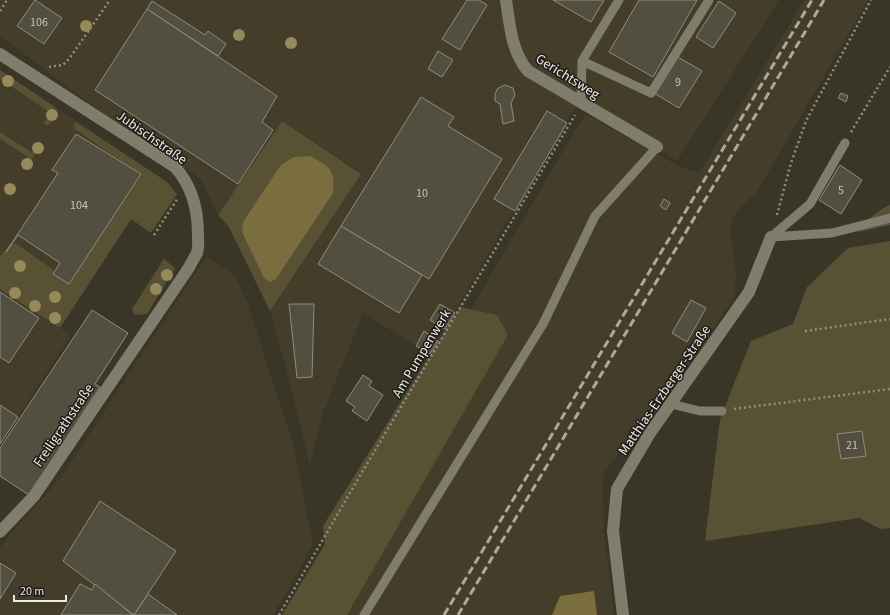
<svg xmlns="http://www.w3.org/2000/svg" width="890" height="615" font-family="'Source Sans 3',sans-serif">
<rect width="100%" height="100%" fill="#393628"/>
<!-- built -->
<g fill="#433d29">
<path d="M0,0h779l-102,161 -96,-59 -11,13 -140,239 -67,-41 -41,102 -12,51 -21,-86 -19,-69 91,-138 -79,-52 -64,94 -17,-36 -93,-62 -108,-81z"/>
<path d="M804,0h64l-111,192 -21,20 -6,15 6,49 -2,21 -32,48 -39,53 -58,73 -2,8 1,52 10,84h-285l16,-91 240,-410 90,50 24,9z"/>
<path d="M0,70l159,106 -99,152 11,7 -71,109z"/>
<path d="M206,257l28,17 13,28 46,141 20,101 -24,44 -16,27h-273v-67l5,-8 56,-63z"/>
</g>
<!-- green -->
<g fill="#585134">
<path d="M0,70l55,37v10l-7,9 -5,-3 8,-10 -51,-34z"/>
<path d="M282,121l79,53 -91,137 -41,-84 -11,-12z"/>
<path d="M76,122l91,60 10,12 -26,39 -20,-14 -71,109 -60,-39v-32l9,-12 6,-2 40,28 14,13 72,-109 -66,-46 -1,-3z"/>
<path d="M0,132l31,20 9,-10 2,3 -18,25 -2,-3 6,-10 -28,-18z"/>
<path d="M890,205v20l-31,7c7,-12 19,-22 31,-27z"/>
<path d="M890,241v287l-9,1 -22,-11 -154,23 15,-122 31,-78 42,-17 14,-37 41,-39z"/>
<path d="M164,259l11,9 -28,46 -12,1 -3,-6z"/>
<path d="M460,307l37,8 11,20 -161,280h-65l43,-71 -2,-18z"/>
</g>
<!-- water -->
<g fill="#7b6e3e">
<path d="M310,156c19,10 26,14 23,37l-57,86 -6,3 -6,-4 -22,-46 1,-10 38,-57 13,-8z"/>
<path d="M594,591l3,24h-45l8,-19z"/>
</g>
<!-- building -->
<g fill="#524e40" stroke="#918c7d">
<path d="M35,0l27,18 -18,26 -27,-18z"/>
<path d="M467,0h12l8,5 -27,45 -18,-11z"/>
<path d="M553,0h51l-13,22z"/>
<path d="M639,0h58l-44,77 -44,-25z"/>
<path d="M152,1l53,34 3,-4 18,13 -8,12 -71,-47z"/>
<path d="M719,1l17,12 -23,35 -17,-11z"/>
<path d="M147,9l130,87 -15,26 11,8 -35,54 -143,-94z"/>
<path d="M438,51l15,9 -11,17 -14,-8z"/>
<path d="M676,56l26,15 -23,37 -25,-15z"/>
<path d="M505,85l8,3 2,7 -4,8 3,18 -11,3 -3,-20 -5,-3v-7l3,-6z"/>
<path d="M841,93l7,3 -2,6 -8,-4z"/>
<path d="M421,97l33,20 -6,9 54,33 -73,120 -88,-53z"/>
<path d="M547,111l20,12 -52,88 -21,-12z"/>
<path d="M76,134l65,40 -72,110 -16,-10 7,-11 -42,-28 -12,17 52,-79 -6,-3z"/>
<path d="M840,165l22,15 -21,34 -22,-14z"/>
<path d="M664,199l6,4 -4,7 -6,-4z"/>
<path d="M341,226l81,49 -23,38 -81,-49z"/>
<path d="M0,292l39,26 -30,45 -9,-6z"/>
<path d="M691,300l15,8 -19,34 -15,-9z"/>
<path d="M289,304h25l-2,73 -15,1z"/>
<path d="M440,304l15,9 -10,16 -15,-9z"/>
<path d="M92,310l36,23 -33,51 5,3 -71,108 -29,-19v-28z"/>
<path d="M424,331l14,10 -8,13 -14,-8z"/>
<path d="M363,375l9,6 -3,5 14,9 -16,26 -15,-10 3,-4 -9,-6z"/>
<path d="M0,405l18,12 -18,27z"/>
<path d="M862,431l4,25 -25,3 -4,-25z"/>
<path d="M100,501l76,50 -42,64 -71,-54z"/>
<path d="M0,563l16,10 -16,26z"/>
<path d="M80,584l12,6 3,-6 38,31h-72z"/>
<path d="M148,594l29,21h-43z"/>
</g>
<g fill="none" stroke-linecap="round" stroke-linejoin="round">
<!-- path -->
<g stroke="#908e83" stroke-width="2.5" stroke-dasharray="2 3" stroke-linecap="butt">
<path d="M0,11l7,-11"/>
<path d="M49,67l14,-2 6,-6 41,-59"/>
<path d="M851,132l39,-65"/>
<path d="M777,215l14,-52 15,-42 65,-121"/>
<path d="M154,235l24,-37"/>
<path d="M805,331l85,-12"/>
<path d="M734,409l156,-20"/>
<path d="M279,615l82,-141 214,-359"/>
</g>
<!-- lane -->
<g stroke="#817d6d" stroke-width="9">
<path d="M582,61l69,32 58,-93"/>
<path d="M581,102l1,-41 37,-61"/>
<path d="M771,237l39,-33 35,-61"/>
<path d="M771,237l61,-4 58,-15"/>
<path d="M671,404l29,7h22"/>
<path d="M364,615l179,-291 52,-108 62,-69"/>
</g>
<!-- street -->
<g stroke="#817d6d" stroke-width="12">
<path d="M506,0c4,25 5,51 22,71l129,76"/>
<path d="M0,54l175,113c17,19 23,42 23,67 0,6 1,13 -1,19 -3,5 -6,11 -9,16l-154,227 -34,36"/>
<path d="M623,615l-10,-84 4,-42 33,-56 99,-141 22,-55"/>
</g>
<!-- rail -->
<g stroke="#aba99f" stroke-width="3" stroke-dasharray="8 4" stroke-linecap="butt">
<path d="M444,615l368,-615"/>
<path d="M458,615l366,-615"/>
</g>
</g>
<!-- trees -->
<g fill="#968a5a">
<circle cx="86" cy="26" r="6"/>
<circle cx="239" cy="35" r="6"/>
<circle cx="291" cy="43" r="6"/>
<circle cx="8" cy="81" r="6"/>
<circle cx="52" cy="115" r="6"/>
<circle cx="38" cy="148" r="6"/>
<circle cx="27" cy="164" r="6"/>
<circle cx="10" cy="189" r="6"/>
<circle cx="20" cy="266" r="6"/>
<circle cx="167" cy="275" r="6"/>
<circle cx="156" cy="289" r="6"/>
<circle cx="15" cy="293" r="6"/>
<circle cx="55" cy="297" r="6"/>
<circle cx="35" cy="306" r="6"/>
<circle cx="55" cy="318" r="6"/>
</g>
<g text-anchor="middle" stroke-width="3" stroke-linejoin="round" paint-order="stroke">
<!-- number labels -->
<g font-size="12" fill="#c6c3ba">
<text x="39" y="26">106</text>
<text x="678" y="86">9</text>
<text x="841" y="194">5</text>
<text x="422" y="197">10</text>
<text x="79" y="209">104</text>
<text x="852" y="449">21</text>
</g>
<!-- street labels -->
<g font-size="14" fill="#eceae2" stroke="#1f1d17">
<text transform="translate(568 76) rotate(32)" y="5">Gerichtsweg</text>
<text transform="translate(152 137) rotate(35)" y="5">Jubischstraße</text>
<text transform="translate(421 353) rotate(-59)" y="5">Am Pumpenwerk</text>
<text transform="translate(664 390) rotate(-56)" y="5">Matthias-Erzberger-Straße</text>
<text transform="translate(63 425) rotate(-56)" y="5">Freiligrathstraße</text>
</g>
</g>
<!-- scale -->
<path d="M14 595v6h52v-6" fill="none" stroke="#eceae2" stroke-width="2"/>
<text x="20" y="595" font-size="12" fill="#eceae2" stroke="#1f1d17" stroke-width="3" paint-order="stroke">20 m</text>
</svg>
